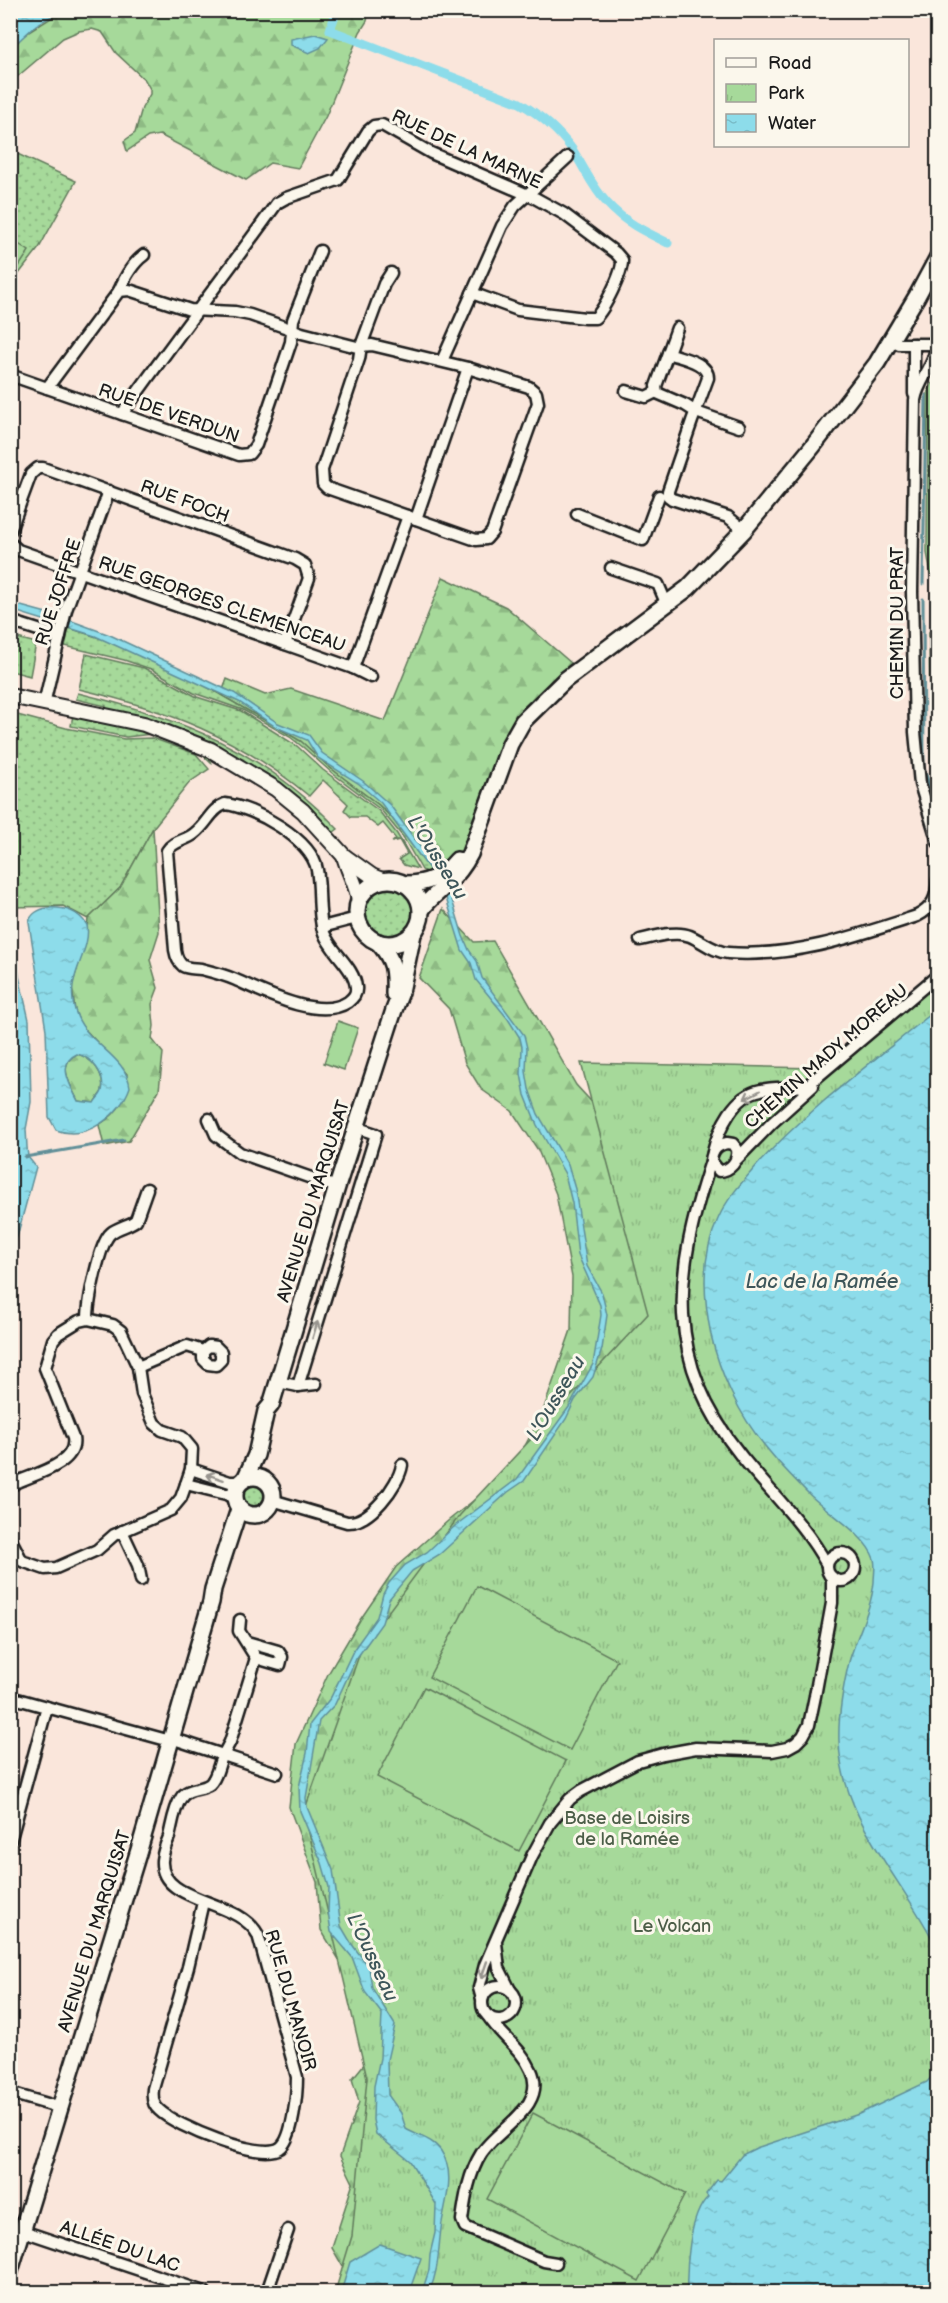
<svg xmlns="http://www.w3.org/2000/svg" width="948" height="2303" font-family="'Balsamiq Sans',sans-serif">
<defs>
<pattern id="grass-dots" width="8" height="8" patternUnits="userSpaceOnUse" patternTransform="scale(1.5)"><rect width="8" height="8" fill="#a6d99a"/><path d="M2 2h.1M6 6h.1" fill="none" stroke="#8eba84" stroke-width="1.8" stroke-linecap="round"/></pattern>
<pattern id="forest-firs" width="22" height="20" patternUnits="userSpaceOnUse" patternTransform="scale(1.5)"><rect width="22" height="20" fill="#a6d99a"/><path d="M5 1l3.5 6h-7zM16 11l3.5 6h-7z" fill="#8eba84"/></pattern>
<pattern id="park-tufts" width="24" height="20" patternUnits="userSpaceOnUse" patternTransform="scale(1.5)"><rect width="24" height="20" fill="#a6d99a"/><path d="M3 7l-1-3M5 7V3M7 7l1-3M15 17l-1-3M17 17v-4M19 17l1-3" fill="none" stroke="#8eba84"/></pattern>
<pattern id="water-ripples" width="26" height="14" patternUnits="userSpaceOnUse" patternTransform="scale(1.5)"><rect width="26" height="14" fill="#8ddcea"/><path d="M2 4q2-2 4 0t4 0M15 11q2-2 4 0t4 0" fill="none" stroke="#79bcc8"/></pattern>
</defs>
<rect width="100%" height="100%" fill="#fae6db"/>
<filter id="ink" filterUnits="userSpaceOnUse"><feTurbulence type="fractalNoise" baseFrequency=".0167" numOctaves="2"/><feDisplacementMap in="SourceGraphic" scale="12" xChannelSelector="R" yChannelSelector="G"/><feConvolveMatrix kernelMatrix="1 2 1 2 8 2 1 2 1" color-interpolation-filters="sRGB"/></filter>
<g filter="url(#ink)">
<!-- grass -->
<g fill="url(#grass-dots)" stroke="#617a5b" stroke-width="1.5">
<path d="M11,151l65,30 -37,67 -28,36z"/>
<path d="M69,628l34,11 90,40 108,62 27,25 51,39 13,13 40,54 -4,1 -6,-3 -19,-33 -22,-27 -49,-37 -28,-25 -14,-11 -47,-27 -49,-17 -43,-24 -27,-9 -59,-14z"/>
<path d="M10,636l26,7 -6,33 -19,-5z"/>
<path d="M86,654l58,14 53,29 44,14 56,35 26,24 56,41 18,23 21,35 -14,-4 -5,-6 8,-5 -8,-14 -7,2 4,-3 -13,-16 -5,4 -13,-10h-14l-7,-7 4,-6 -25,-24 -14,16c-71,-59 -141,-86 -230,-107z"/>
<path d="M78,693c103,25 185,57 260,136l-4,3 -3,-1c-33,-29 -64,-59 -103,-79 -38,-20 -82,-29 -123,-42l1,-4 -30,-7z"/>
<path d="M10,713l56,15 58,11 28,-1 44,16 13,15 -19,13 -37,46 -33,60 -32,31 -25,-13 -51,1z"/>
<path d="M73,715l66,13 70,27 3,9 -13,-12 -47,-18 -26,3 -55,-11z"/>
<circle cx="390" cy="912" r="27"/>
<circle cx="254" cy="1495" r="13"/>
</g>
<!-- forest -->
<g fill="url(#forest-firs)" stroke="#617a5b" stroke-width="1.5">
<path d="M62,11h307l-2,10 -7,11 -34,84 -28,52 -28,-5 -24,17 -86,-45 -12,2 -21,14 -3,-10 11,-8 7,-25 8,-14v-5l-5,-9 -29,-27 -14,-21 -10,-3 -13,2 -16,7 -52,44v-33l13,-14z"/>
<path d="M443,577l63,30 65,56 -52,49 -65,155 -22,5 -40,-54 -13,-13 -51,-39 -27,-25 -80,-46 6,-16 38,16 26,-6 94,32z"/>
<path d="M153,828l6,104 -9,28 8,28 -6,16 2,22 -2,13 11,14 -4,37 -30,51 -25,5 -5,-21c24,-16 25,-24 28,-51l-47,-50 -5,-13 -3,-25 12,-40 4,-27 32,-31z"/>
<path d="M443,909l31,33 19,-1 83,144 35,38 46,163 -42,160 -233,513 -32,303 -7,5 -11,-19 21,-65 -13,-27 19,-54 -7,-23 13,-16 -22,-97 -22,-36 -4,-48 -28,-75 7,-63 32,-70 32,-54 36,-53 53,-47 64,-51 30,-58 28,-81 1,-53 -16,-83 -18,-44 -26,-39 -31,-22 -16,-26 -16,-54 -30,-31z"/>
<path d="M10,1046l6,77 -5,76h-1z"/>
<path d="M77,1054c14,3 29,20 25,37 -1,3 -6,8 -8,12l-16,-2c-7,-14 -22,-38 -1,-47z"/>
</g>
<!-- park -->
<path fill="url(#park-tufts)" stroke="#617a5b" stroke-width="1.5" d="M937,969v1323h-602l17,-56 15,-158 -63,-266 58,-165 98,-132 188,-201 -67,-251 237,5z"/>
<!-- garden -->
<g fill="#a6d99a" stroke="#617a5b" stroke-width="1.5">
<path d="M11,239l18,12 -18,28z"/>
<path d="M937,374l1,199 -7,1 -4,-21 1,-161z"/>
<path d="M937,627h1l-1,163 -6,-28 -2,-130z"/>
<path d="M338,1021l20,7 -14,42 -20,-7z"/>
<path d="M477,1586l140,74 -47,90 -141,-73z"/>
<path d="M424,1687l142,74 -47,90 -142,-74z"/>
<path d="M533,2113l152,81 -46,87 -152,-82z"/>
</g>
<!-- water -->
<g fill="url(#water-ripples)" stroke="#608f98" stroke-width="1.5" fill-rule="evenodd">
<path d="M11,10h49l1,1 -25,14 -25,23z"/>
<path d="M315,34l13,4 -8,10 -11,5 -18,-8v-6z"/>
<path d="M10,603l51,14 49,18 124,58 44,30 31,12 13,18 41,28 27,24 47,65 13,23 13,43 6,14 8,11 5,17 42,57 3,13 -1,23 3,18 9,25 30,51 7,24 12,77 15,27 5,22 -5,34 -9,28 -18,23 -9,19 -42,62 -16,11 -68,62 -28,17 -23,28 -7,24 -26,36 -21,45 -16,17 -13,77 1,9 26,63 8,56 10,17 18,24 3,21 23,37 -8,35 1,35 13,18 5,16c12,7 27,10 35,22 16,24 3,53 0,78 -3,22 -2,42 -12,63h-7l7,-22 1,-16 5,-21 1,-29 -26,-43 -34,-27 -3,-14 1,-34 6,-28 2,-44 -17,-22 -13,-35 -21,-25 -3,-21 1,-24 -7,-24 -22,-52 -1,-24 8,-34 3,-29 21,-27 23,-48 23,-32 6,-23 6,-11 16,-18 22,-13 29,-27 61,-46 52,-72 24,-43 8,-49 -1,-10 -22,-50 -6,-52 -7,-29 -28,-49 -12,-30 -4,-21 1,-27 -2,-9 -12,-19 -32,-39 -5,-17 -9,-13 -16,-52 -14,-25 -51,-70 -23,-20 -40,-25 -11,-18 -31,-13 -37,-25 -144,-66 -84,-26z"/>
<path d="M48,908c17,-1 30,3 39,17 5,28 -23,51 -12,85 9,34 51,44 55,77 -9,27 -43,55 -74,43l-7,-13 -3,-87 -17,-107c1,-9 10,-14 19,-15zM77,1054c14,3 29,20 25,37 -1,4 -6,8 -8,12l-16,-2c-7,-14 -22,-38 -1,-47z"/>
<path d="M10,912l9,64 10,44 2,82 -5,27 1,18 1,10 8,10 -25,92 -1,-60 6,-76 -6,-77z"/>
<path d="M937,1009v939c-33,-68 -96,-128 -98,-207 -1,-26 4,-54 10,-79 8,-28 22,-51 25,-80 0,-8 2,-15 0,-23 -8,-24 -44,-45 -63,-63 -16,-16 -32,-32 -46,-50 -26,-31 -45,-72 -54,-111 -8,-39 -10,-79 7,-116 9,-21 25,-38 40,-55 53,-58 119,-105 179,-155z"/>
<path d="M937,2071v221h-250c-1,-24 2,-77 21,-95l-2,-3 11,-14 4,1 21,-26 14,-7 103,-34 68,-32z"/>
<path d="M380,2244l41,14 -12,34h-68l9,-30z"/>
</g>
<g fill="none" stroke-linecap="round" stroke-linejoin="round">
<!-- stream -->
<g stroke="#608f98" stroke-width="3">
<path d="M923,584l3,-189"/>
<path d="M923,599l1,169 14,45"/>
<path d="M25,1157l99,-17"/>
</g>
<!-- canal -->
<path stroke="#8ddcea" stroke-width="9" d="M337,10l-7,20 190,73c20,12 38,27 52,46 12,18 20,38 35,54 17,19 38,29 61,40"/>
<defs>
<g id="minor">
<path d="M119,291c5,-12 14,-28 25,-36"/>
<path d="M892,340l7,4h39"/>
<path d="M936,344c0,21 -18,36 -21,56l-3,192 3,140 5,52 18,58"/>
<path d="M372,345l96,23 61,19 7,6 2,10 -46,129 -6,7 -10,1 -149,-52 -4,-4 -1,-14 37,-111 2,-13z"/>
<path d="M668,353l9,-25"/>
<path d="M442,361l60,-135 13,-20 53,-49"/>
<path d="M10,375l229,80 10,-1 7,-9 35,-103 2,-22 27,-69"/>
<path d="M47,388l72,-97 10,-1 61,20 45,2 15,3 52,18 55,14 4,-1 23,-62 7,-11"/>
<path d="M626,391l20,6 10,-5"/>
<path d="M914,394v-50"/>
<path d="M122,414c50,-71 104,-140 155,-211l9,-5 52,-18 30,-49 6,-5 8,-1 49,28 104,45 29,16 52,39 6,7c1,12 -18,50 -27,58h-10l-67,-8 -46,-17"/>
<path d="M739,427l-43,-15 -11,-7 -28,-12 -1,-7 12,-33c13,5 40,9 40,25l-16,43 -24,70v5l4,3 56,18 16,13"/>
<path d="M577,514l66,26 16,-44"/>
<path d="M416,519l52,-151"/>
<path d="M10,531l21,-57 7,-6h5l252,91 10,6 4,13 -24,66"/>
<path d="M10,543l8,7 335,118 55,-152"/>
<path d="M611,568l47,16 9,21"/>
<path d="M10,621l50,16"/>
<path d="M353,668l18,9"/>
<path d="M44,704l22,-94 43,-119"/>
<path d="M225,804c29,3 87,35 92,66 4,20 0,44 7,63 7,19 30,34 32,54 1,7 -3,11 -8,15 -29,19 -85,-10 -112,-22 -11,-5 -23,-8 -35,-11 -6,-1 -13,0 -18,-3 -5,-4 -7,-10 -8,-16l-8,-99c7,-11 19,-10 28,-18 12,-9 16,-24 30,-29z"/>
<path d="M322,927l35,-9"/>
<path d="M640,940c14,-3 36,-10 50,-4 12,5 24,16 38,17 65,5 128,-17 189,-37 16,-8 20,-19 21,-36"/>
<path d="M209,1119l7,16 24,18 97,34"/>
<path d="M727,1143l6,1 4,5c2,12 -7,22 -18,22l-8,-10c1,-11 6,-16 16,-18z"/>
<path d="M713,1152c6,-24 21,-57 48,-62 17,-4 32,0 48,-6l129,-109"/>
<path d="M737,1159l35,-36 41,-37"/>
<path d="M711,1161c-37,112 -48,198 31,296 29,36 63,67 85,108"/>
<path d="M88,1319c0,-17 11,-76 23,-86 7,-6 18,-7 25,-13l11,-31"/>
<path d="M138,1367l49,-21 16,5v8l5,5 8,1 5,-5v-8l-5,-5 -7,-1 -6,5"/>
<path d="M278,1382l20,4 18,-2"/>
<path d="M298,1386l78,-252 -21,-7"/>
<path d="M191,1469l39,13h10"/>
<path d="M186,1484l40,10 9,5"/>
<path d="M10,1487l7,-5c18,-8 61,-18 56,-44l-28,-70 8,-28 5,-6 21,-13 9,-2 25,6 8,6 17,36 4,27 12,29 8,7 20,7 10,12 -1,20 -5,15 -5,14 -10,12 -57,25 -17,15 -41,18 -11,1 -23,-8 -12,-23"/>
<path d="M272,1500l75,22c22,2 52,-37 55,-57"/>
<path d="M122,1531l16,34 3,15"/>
<circle cx="841" cy="1567" r="14"/>
<path d="M240,1620l-1,11 17,27 -26,84 -7,13 54,18"/>
<path d="M247,1642l31,9 4,6 -2,8 -24,-7"/>
<path d="M10,1697l153,42 14,1 46,15c-5,9 -5,21 -13,29 -9,7 -22,3 -29,14 -7,10 -9,27 -12,39 -3,7 -6,15 -7,23 -3,44 77,38 96,75l39,142c0,16 -4,62 -17,71 -20,13 -105,-22 -121,-38 -6,-5 -7,-13 -6,-21l35,-122 15,-65"/>
<path d="M10,1842l37,-135"/>
<path d="M496,1943l3,25 11,22"/>
<circle cx="499" cy="2003" r="17"/>
<path d="M482,1999l-3,-11 6,-23 47,-109 18,-33 20,-24 11,-8 57,-30 25,-7 33,-6 76,3 15,-3 9,-5 7,-7 6,-11 6,-29 17,-93v-26"/>
<path d="M488,2016c13,20 34,33 43,54 17,37 -34,58 -50,84 -12,19 -16,44 -19,66l3,7 79,34 12,2"/>
<path d="M10,2093l51,15"/>
<path d="M23,2231l182,61"/>
<path d="M267,2292l21,-62"/>
</g>
<g id="tertiary">
<path d="M10,696l134,28 67,26 65,39 27,22 41,45 28,20 10,4"/>
<path d="M344,856c4,15 12,28 15,44"/>
</g>
<g id="secondary">
<circle cx="389" cy="912" r="32"/>
<path d="M405,884c22,0 38,-7 52,-24"/>
<path d="M422,909c7,-10 15,-15 24,-24 10,-9 18,-19 24,-31l40,-110 13,-23 42,-41 123,-92 56,-58 69,-84 64,-83 40,-67 21,-39"/>
<path d="M378,942c16,18 17,28 16,52"/>
<circle cx="254" cy="1496" r="19"/>
<path d="M245,1479l11,-24 10,-44 5,-6 7,-23 59,-195 57,-177 7,-18 12,-58"/>
<path d="M10,2271l129,-421 72,-248 2,-13 26,-80"/>
</g>
</defs>
<!-- minor casing -->
<use href="#minor" stroke="#1c1c1c" stroke-width="15"/>
<!-- tertiary casing -->
<use href="#tertiary" stroke="#1c1c1c" stroke-width="18"/>
<!-- secondary casing -->
<use href="#secondary" stroke="#1c1c1c" stroke-width="20"/>
<!-- minor -->
<use href="#minor" stroke="#fbf7ec" stroke-width="10"/>
<!-- tertiary -->
<use href="#tertiary" stroke="#fbf7ec" stroke-width="14"/>
<!-- secondary -->
<use href="#secondary" stroke="#fbf7ec" stroke-width="15"/>
</g>
<!-- one-way arrows -->
<defs><path id="oneway-shaft" d="M-6 0H5M1.5-3L5.5 0L1.5 3" fill="none" stroke-width="1.6" stroke-linecap="round" stroke-linejoin="round" transform="scale(1.5)"/></defs>
<g stroke="#97948e">
<use href="#oneway-shaft" transform="translate(752 1095) rotate(152)"/>
<use href="#oneway-shaft" transform="translate(315 1330) rotate(-73)"/>
<use href="#oneway-shaft" transform="translate(215 1477) rotate(-162)"/>
<use href="#oneway-shaft" transform="translate(484 1970) rotate(109)"/>
</g>
</g>
<g text-anchor="middle" stroke-width="6" stroke-linejoin="round" paint-order="stroke">
<!-- street labels -->
<g font-size="18" fill="#1c1c1c" stroke="#fbf7ec">
<text transform="translate(467 149) rotate(25)" y="6">RUE DE LA MARNE</text>
<text transform="translate(169 413) rotate(19)" y="6">RUE DE VERDUN</text>
<text transform="translate(185 501) rotate(20)" y="6">RUE FOCH</text>
<text transform="translate(58 592) rotate(-72)" y="6">RUE JOFFRE</text>
<text transform="translate(222 604) rotate(19)" y="6">RUE GEORGES CLEMENCEAU</text>
<text transform="translate(897 623) rotate(-90)" y="6">CHEMIN DU PRAT</text>
<text transform="translate(826 1056) rotate(-41)" y="6">CHEMIN MADY MOREAU</text>
<text transform="translate(313 1201) rotate(-73)" y="6">AVENUE DU MARQUISAT</text>
<text transform="translate(94 1931) rotate(-73)" y="6">AVENUE DU MARQUISAT</text>
<text transform="translate(291 2000) rotate(74)" y="6">RUE DU MANOIR</text>
<text transform="translate(120 2246) rotate(19)" y="6">ALLÉE DU LAC</text>
</g>
<!-- park labels -->
<g font-size="18" fill="#4c5e48" stroke="#fbf7ec">
<text x="627" y="1824">Base de Loisirs<tspan x="627" dy="21">de la Ramée</tspan></text>
<text x="672" y="1932">Le Volcan</text>
</g>
<!-- water labels -->
<g font-size="20" font-style="italic" fill="#3e565a" stroke="#fbf7ec">
<text transform="translate(438 857) rotate(58)" y="7">L'Ousseau</text>
<text x="822" y="1288">Lac de la Ramée</text>
<text transform="translate(555 1398) rotate(-59)" y="7">L'Ousseau</text>
<text transform="translate(373 1957) rotate(65)" y="7">L'Ousseau</text>
</g>
</g>
<!-- margin -->
<rect width="948" height="2303" fill="none" stroke="#fbf7ec" stroke-width="36"/>
<rect x="18" y="18" width="912" height="2267" fill="none" stroke="#1c1c1c" stroke-width="2" filter="url(#ink)"/>
<!-- legend -->
<rect x="714" y="39" width="195" height="108" fill="#fbf7ec" stroke="#a29f99" stroke-width="1.5"/>
<rect x="726" y="58" width="30" height="9" fill="#fbf7ec" stroke="#a29f99" stroke-width="1.5"/>
<text x="768" y="69" font-size="18" fill="#1c1c1c">Road</text>
<rect x="726" y="84" width="30" height="18" fill="url(#park-tufts)" stroke="#a29f99" stroke-width="1.5"/>
<text x="768" y="99" font-size="18" fill="#1c1c1c">Park</text>
<rect x="726" y="114" width="30" height="18" fill="url(#water-ripples)" stroke="#a29f99" stroke-width="1.5"/>
<text x="768" y="129" font-size="18" fill="#1c1c1c">Water</text>
</svg>
